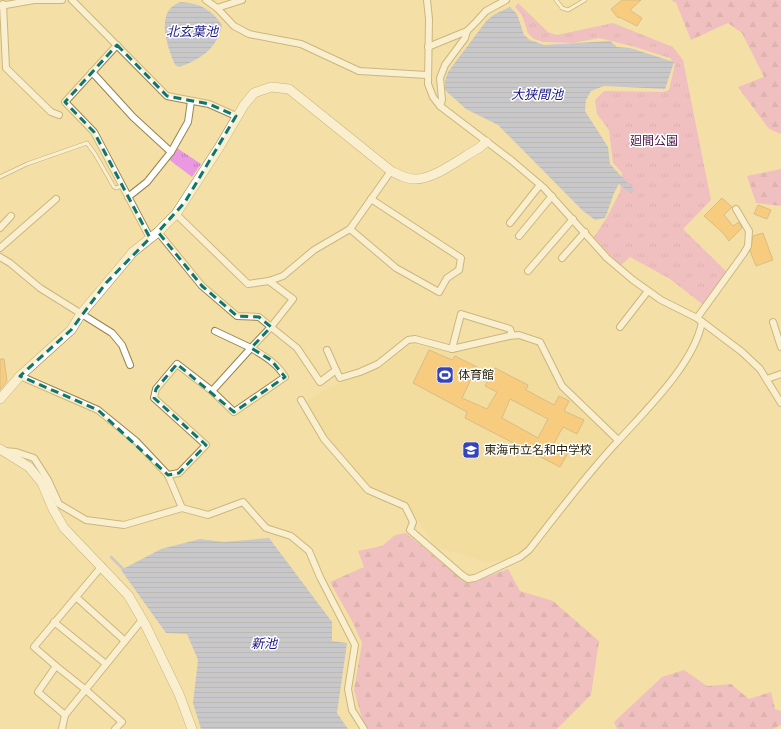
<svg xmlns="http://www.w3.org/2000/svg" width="781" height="729" font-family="Commissioner,'Noto Sans JP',sans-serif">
<defs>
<pattern id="grass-tufts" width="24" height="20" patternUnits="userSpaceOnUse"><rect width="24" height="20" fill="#ea98e1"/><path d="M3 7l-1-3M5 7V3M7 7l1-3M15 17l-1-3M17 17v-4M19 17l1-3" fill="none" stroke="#be7cb5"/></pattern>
<pattern id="forest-firs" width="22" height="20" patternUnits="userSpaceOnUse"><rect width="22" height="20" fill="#ea98e1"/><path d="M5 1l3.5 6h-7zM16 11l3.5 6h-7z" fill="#be7cb5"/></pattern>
<pattern id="water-rules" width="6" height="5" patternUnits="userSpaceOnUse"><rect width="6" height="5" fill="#93a9f6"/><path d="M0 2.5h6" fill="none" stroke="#7889c6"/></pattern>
</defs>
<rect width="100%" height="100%" fill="#f4e0a6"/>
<!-- built -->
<path fill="#efd896" d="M518,337l20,7 21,45 51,48v8l-83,101 -18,12 -21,5 -53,-17 -29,-44 -36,-15 -41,-44 -25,-41 31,-17 49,-19 26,-22 41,8z"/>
<!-- grass -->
<g fill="url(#grass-tufts)">
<path d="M518,3l30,29 9,3 56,-12 60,24 10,13 28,140 -28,29 44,43 -21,35 -36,-28 -40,-22 -10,9 -26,-29 12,-18 14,-27 2,-19 -9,-10 -4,-33 -12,-16 -2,-14 9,-9 59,1 6,-2 6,-26 -5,-6 -38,-12 -33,-8 -26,5 -30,-1 -9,-3 -6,-6 -6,-18 -7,-8z"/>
<path d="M174,146l27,18 -9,13 -25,-19z"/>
</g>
<!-- forest -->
<g fill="url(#forest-firs)">
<path d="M671,0h110v134l-12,-5 -31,-42 26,-10 -22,-44 -14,-10 -37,17 -15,-37z"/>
<path d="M781,169v37l-25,-3 -9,-27z"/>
<path d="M406,533l57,47 7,3 38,-14 12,22 33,10 46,40 -8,54 -34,34h-192l-11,-39 8,-47 -10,-22 -22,-39 34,-15 -6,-16 24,-5 13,-11z"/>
<path d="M684,670l23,16 24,-2 18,15 22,-7 4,17 6,2v14l-8,4h-156l-3,-7 48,-45z"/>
</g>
<!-- water -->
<g fill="url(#water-rules)">
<path d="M181,2c19,1 31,8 41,23 -5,24 -21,34 -43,42l-4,-2c-8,-19 -21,-55 6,-63z"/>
<path d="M510,7l7,7 7,21 6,5 14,5 66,-4 7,6 13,1 44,14 -9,27 -61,-3 -13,5 -5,9 -1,11 23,36 2,17 24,26 -3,3 -12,-9c-7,10 -9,23 -14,34l-10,2 -13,-10 -84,-85 -32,-16 -21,-19v-9l3,-9 39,-52 8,-6z"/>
<path d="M269,538l63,84v19l15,2 -10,70 11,16h-147l-8,-26 5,-43 -11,-26 -21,-1 -45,-63 40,-21 39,-10 24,3z"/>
</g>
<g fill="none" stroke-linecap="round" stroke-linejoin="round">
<!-- stream -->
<path stroke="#93a9f6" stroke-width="2.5" d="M111,557l14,14"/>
</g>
<!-- building -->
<g fill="#fdb34e" stroke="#b79062" fill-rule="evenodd">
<path d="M622,0h19l-11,10 12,8 -5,8 -18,-9 -1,1 -7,-9z"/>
<path d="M722,198l10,9 -8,8 9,11 6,-4 3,6 -13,13 -6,-8 -19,-17z"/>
<path d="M758,205l13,5 -4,9 -13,-5z"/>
<path d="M763,233l10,27 -17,6 -6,-15 3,-15z"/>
<path d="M429,350l23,10 3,-4 22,11 -15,31 25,11 10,-17 -12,-6 10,-18 33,17 -2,5 28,15 5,-9 10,5 -5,10 20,9 -7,14 -14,-7 -10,18 15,8 -8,14 -95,-49 2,-6 -54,-29zM510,399l38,20 -10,19 -36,-20z"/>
<path d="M0,359h4l3,22 -7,9z"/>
</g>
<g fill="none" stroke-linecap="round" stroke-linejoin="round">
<defs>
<g id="lane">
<path d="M556,0l6,8 6,2 17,-10"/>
<path d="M0,177l27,-13 60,-21 8,11 19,33 2,1 6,-2"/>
</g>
<g id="street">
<path d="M72,0l95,96 42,8 27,12"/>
<path d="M206,0l11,8 17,18 15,8 52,10 58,27 68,4"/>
<path d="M427,0l2,19 -1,65 5,13 7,9 71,54 33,28 63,70 26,22 28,20 36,18 45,34 18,17 21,34"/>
<path d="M3,4l3,64 45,44 8,3"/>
<path d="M0,6l34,-6h28"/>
<path d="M217,8l25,-8"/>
<path d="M117,45l-52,57 29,30 56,106"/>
<path d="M428,47l39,-16"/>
<path d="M92,72l41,45 38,35"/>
<path d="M440,106l2,-6 -2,-22 5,-13 20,-27 2,-7 9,-9 10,-11 20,-11"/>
<path d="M128,197l19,-15 24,-30 17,-30 3,-21"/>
<path d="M176,214l72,70 21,-3 14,-5 31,-26 36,-21 41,-58"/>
<path d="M510,223l30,-38"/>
<path d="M0,228l11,-12"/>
<path d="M350,229l46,39 43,24 8,-14 12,-8 2,-12 -90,-59"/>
<path d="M158,232l44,54 35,30 22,1 12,10 -20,21c13,8 26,15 34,29l-51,35 -22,-21 -35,-27 -21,25 -2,9 52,47 -27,28 -11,2"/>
<path d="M519,236l33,-40"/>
<path d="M0,248l56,-49"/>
<path d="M0,257l10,6 30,25 72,45 10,12 8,20"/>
<path d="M562,258l23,-26"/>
<path d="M528,271l45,-52"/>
<path d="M269,281l24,18 -22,28 26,21 23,34 16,-12 4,8 20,-6 18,-8 30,-24 7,-1 37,10 57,-13 10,-1 21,7 22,44 56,54"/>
<path d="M697,318l47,-65 4,-7 1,-15 -13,-22"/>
<path d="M773,322l8,25"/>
<path d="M620,327l28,-36"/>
<path d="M452,349l9,-35 49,15 2,6"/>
<path d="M327,350l9,20"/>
<path d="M767,379l14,-5"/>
<path d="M212,391l39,-43 -36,-17"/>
<path d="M301,400l23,39 44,51 37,16 8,16 -3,8 52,45 6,4 7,-1 45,-21 9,-7c28,-36 58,-76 89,-109 28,-31 76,-77 84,-119"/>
<path d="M4,451l12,1 18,6 14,22 11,24 27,16 38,5 58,-17 -14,-33 -32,-34 -38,-31 -78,-34"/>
<path d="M182,508l26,7 35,-13 23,26 25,8 18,15 11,26 35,68 -7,44 4,21 12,19"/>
<path d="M76,597l49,44"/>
<path d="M54,622l52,42"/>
<path d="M56,666l30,24 36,32 -7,7"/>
<path d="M65,715l-27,-23 18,-26 -22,-19 68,-81"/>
<path d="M62,729l3,-14 77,-95"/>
</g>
<g id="secondary">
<path d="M0,399l20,-23 51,-46 10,-16 52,-62 25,-20 18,-18 44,-68 24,-41 10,-12 17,-6 18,2 102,82c8,4 15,8 24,8 20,0 46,-21 64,-31l7,-6"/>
<path d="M0,449l29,18 13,16 11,26 11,19 64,67 17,29 34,70 13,35"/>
</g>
</defs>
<!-- lane casing -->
<use href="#lane" stroke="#98854d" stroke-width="4.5"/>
<!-- street casing -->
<use href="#street" stroke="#98854d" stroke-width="8"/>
<!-- secondary casing -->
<use href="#secondary" stroke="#98854d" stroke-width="10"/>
<!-- lane -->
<use href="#lane" stroke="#fff" stroke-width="3"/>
<!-- street -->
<use href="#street" stroke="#fff" stroke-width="6"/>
<!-- secondary -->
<use href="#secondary" stroke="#fff" stroke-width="9"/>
</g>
<!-- marked area -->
<path d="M0 0H781V729H0ZM117,45l50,51 42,8 27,12 -51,86 -27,30 44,54 35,30 22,1 12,10 -20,21 20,12 14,17 -51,35 -57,-48 -21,25 -2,9 52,47 -27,28 -11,2 -70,-65 -78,-34 51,-46 35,-47 44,-45 -56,-106 -29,-30z" fill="#f4e0a6" fill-opacity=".55" fill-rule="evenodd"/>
<path fill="none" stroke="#0f766e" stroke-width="3" stroke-dasharray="8 5" stroke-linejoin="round" d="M117,45l50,51 42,8 27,12 -51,86 -27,30 44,54 35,30 22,1 12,10 -20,21 20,12 14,17 -51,35 -57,-48 -21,25 -2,9 52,47 -27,28 -11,2 -70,-65 -78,-34 51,-46 35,-47 44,-45 -56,-106 -29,-30z"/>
<!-- icons -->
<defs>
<symbol id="stadium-square" viewBox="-11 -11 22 22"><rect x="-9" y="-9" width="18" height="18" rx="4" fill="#3545b8" stroke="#fff"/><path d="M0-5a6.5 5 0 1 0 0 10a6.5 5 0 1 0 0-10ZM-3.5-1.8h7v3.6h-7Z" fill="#fff"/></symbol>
<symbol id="school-square" viewBox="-11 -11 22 22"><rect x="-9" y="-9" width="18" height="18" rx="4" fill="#3545b8" stroke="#fff"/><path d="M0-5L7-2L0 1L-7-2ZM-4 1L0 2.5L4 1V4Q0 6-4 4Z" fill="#fff"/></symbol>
</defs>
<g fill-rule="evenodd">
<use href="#stadium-square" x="435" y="365" width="20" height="20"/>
<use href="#school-square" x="461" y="440" width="20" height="20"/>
</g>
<g text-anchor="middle" stroke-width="3" stroke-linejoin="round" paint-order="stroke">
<!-- park labels -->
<g font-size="12" fill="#450f41" stroke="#fff">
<text x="654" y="145">廻間公園</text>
</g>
<!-- poi labels -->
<g font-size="12" fill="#2c240d" stroke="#fff" text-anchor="start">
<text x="458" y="379">体育館</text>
<text x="484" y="454">東海市立名和中学校</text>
</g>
<!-- water labels -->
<g font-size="13" font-style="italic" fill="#1a1786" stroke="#fff">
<text x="192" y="36">北玄葉池</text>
<text x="537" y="99">大狭間池</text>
<text x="264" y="648">新池</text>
</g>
</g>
</svg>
